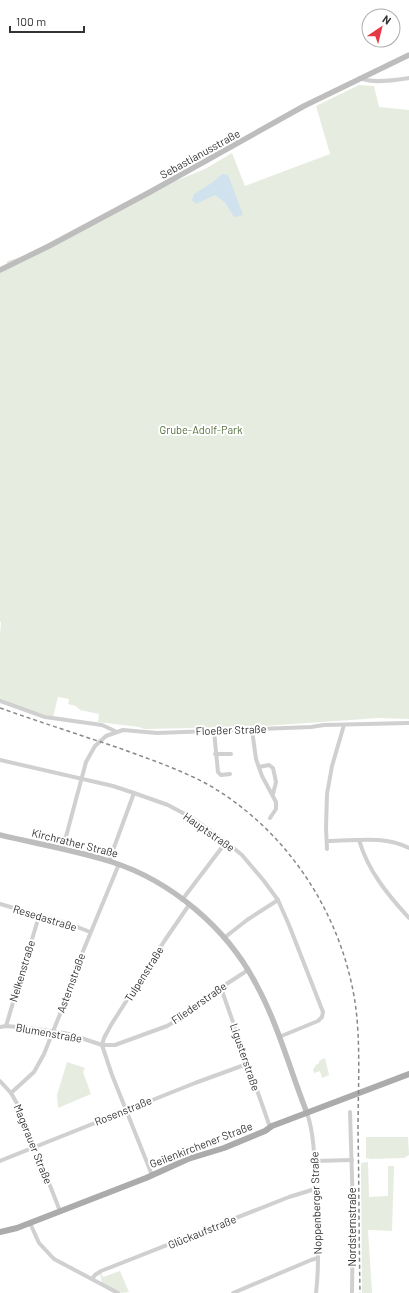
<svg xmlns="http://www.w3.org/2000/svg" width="409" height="1293" font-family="Barlow,sans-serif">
<rect width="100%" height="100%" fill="#fff"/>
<!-- green -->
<g fill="#e6ecdf" fill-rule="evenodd">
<path d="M359,85l15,1 5,21 30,3v609l-30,-1 -129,9 -106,2 -5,-2 -41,-5 1,-8 -19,-4 -4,-4 -8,-2 1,-5 -11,-2 -5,20 -53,-17v-66l1,-12h-1v-350l7,-3v-8l33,-9 133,-70 32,-13 27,-16 13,33 85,-32 -14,-48zM222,174l11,41 -8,-12 -10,-8 -5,-11z"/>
<path d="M325,1058l4,17 -7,3 -2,-7 -6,2 -1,-3 3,-5 3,-2v-2z"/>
<path d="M67,1062l18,6 -2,4 8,22 -33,14 -1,-13z"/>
<path d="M366,1137h42l1,18 -5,3 -33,1 -5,-1z"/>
<path d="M368,1162l1,35 19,-1v-30h6l-2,65 -24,-1 4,63h-10l-1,-130z"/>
<path d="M120,1271l9,21 -8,1 -19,-10 -2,-9 1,-1 2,4z"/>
</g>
<!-- water -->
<path fill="#cfe2ee" d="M222,174l6,1 15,40 -9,2 -9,-14 -10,-8 -19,9 -4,-4 2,-6 16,-10z"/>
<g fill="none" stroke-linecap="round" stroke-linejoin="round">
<!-- street -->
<g stroke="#d0d0d0" stroke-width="4">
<path d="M360,78c12,6 36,2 49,0"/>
<path d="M0,701l45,16 57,8 15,7"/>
<path d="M252,730l4,29 6,17 14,26v7l-6,9"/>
<path d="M214,731l4,41 3,3 9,-1"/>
<path d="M215,754h16"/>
<path d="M0,760l113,26 21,7 34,12 26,14 32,23 16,13 22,26 14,19 11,25 34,87 -1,5 -4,4 -39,16"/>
<path d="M259,767l10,-2 4,3 3,14 -3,12"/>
<path d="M359,840c9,31 29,55 50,78"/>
<path d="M327,841c29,0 55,-6 82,7"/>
<path d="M63,848l23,-86 9,-16 11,-10 17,-6 34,3 154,-6 13,-2 85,-2"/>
<path d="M327,849l-1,-21 1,-34 5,-28 12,-41"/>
<path d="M109,861l25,-68"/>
<path d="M182,900l44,-58"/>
<path d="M0,904l70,20 20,8"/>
<path d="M189,905l-24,35 -54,85 -7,13 -2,7h13l52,-19 12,-7 26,-21 43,-28"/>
<path d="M224,938l23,-18 31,-20"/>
<path d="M221,988l49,139"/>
<path d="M6,1026l33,-110"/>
<path d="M0,1027l6,-1 23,2 35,5 8,2 30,10 10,30 40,100"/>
<path d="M0,1081l11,12 8,14 41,104"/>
<path d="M11,1093l23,-21 10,-18 18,-45 12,-36 45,-109"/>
<path d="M350,1112l3,98 -1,83"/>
<path d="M307,1113c9,27 7,54 8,82 2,32 5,66 1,98"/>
<path d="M0,1161l195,-78 52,-19"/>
<path d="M314,1161l38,-1"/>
<path d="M30,1223l9,20 15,16 64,34"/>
<path d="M92,1279l3,-4 6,-4 188,-74 26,-8"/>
<path d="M233,1293l78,-33 7,-2"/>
</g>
<!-- secondary -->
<g stroke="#bdbdbd" stroke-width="5.5">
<path d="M0,270l49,-24 101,-54 154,-86 105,-51"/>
<path d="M0,835c37,9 75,15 112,27 59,19 115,66 144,122 22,40 34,86 51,129"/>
</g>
<!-- primary -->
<path stroke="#ababab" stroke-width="6" d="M0,1232l17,-4 129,-50 42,-19 36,-11 41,-17 7,-5 137,-52"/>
<!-- rail -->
<path stroke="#888" stroke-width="1.5" stroke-dasharray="4 3" stroke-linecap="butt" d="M0,708c40,14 80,27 119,40 30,11 60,21 88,36 79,45 134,128 148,218 6,40 3,88 3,129 1,54 1,108 2,162"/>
</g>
<g text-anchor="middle" stroke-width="4" stroke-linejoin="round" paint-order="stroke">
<!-- street labels -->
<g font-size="11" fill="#333" stroke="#fff">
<text transform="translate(200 154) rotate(-29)" y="4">Sebastianusstraße</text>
<text transform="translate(231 730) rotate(-2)" y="4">Floeßer Straße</text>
<text transform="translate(209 832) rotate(35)" y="4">Hauptstraße</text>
<text transform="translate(75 843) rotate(14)" y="4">Kirchrather Straße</text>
<text transform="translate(45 918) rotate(17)" y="4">Resedastraße</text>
<text transform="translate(22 971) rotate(-73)" y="4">Nelkenstraße</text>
<text transform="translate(144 974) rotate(-58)" y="4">Tulpenstraße</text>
<text transform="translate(71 983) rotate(-70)" y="4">Asternstraße</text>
<text transform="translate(199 1003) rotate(-35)" y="4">Fliederstraße</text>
<text transform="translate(49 1033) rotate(10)" y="4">Blumenstraße</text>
<text transform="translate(245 1057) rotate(71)" y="4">Ligusterstraße</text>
<text transform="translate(123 1111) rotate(-22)" y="4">Rosenstraße</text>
<text transform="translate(33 1144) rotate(68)" y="4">Magerauer Straße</text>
<text transform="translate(201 1145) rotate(-21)" y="4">Geilenkirchener Straße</text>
<text transform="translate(316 1203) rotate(-92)" y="4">Noppenberger Straße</text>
<text transform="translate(352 1227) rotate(-90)" y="4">Nordsternstraße</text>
<text transform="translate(202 1232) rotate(-22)" y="4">Glückaufstraße</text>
</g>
<!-- park labels -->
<g font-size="11" fill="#56703f" stroke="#fff">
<text x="201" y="434">Grube-Adolf-Park</text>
</g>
</g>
<!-- north arrow -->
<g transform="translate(381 28) rotate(35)"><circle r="19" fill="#ffffff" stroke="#adadad"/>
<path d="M0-3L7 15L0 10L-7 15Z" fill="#e63946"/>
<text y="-6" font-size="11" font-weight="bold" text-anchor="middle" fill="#333333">N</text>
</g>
<!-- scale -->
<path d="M10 26v6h74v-6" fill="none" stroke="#333333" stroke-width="2"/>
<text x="16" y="26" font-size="12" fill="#333333" stroke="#ffffff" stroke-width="3" paint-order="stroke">100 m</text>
</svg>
